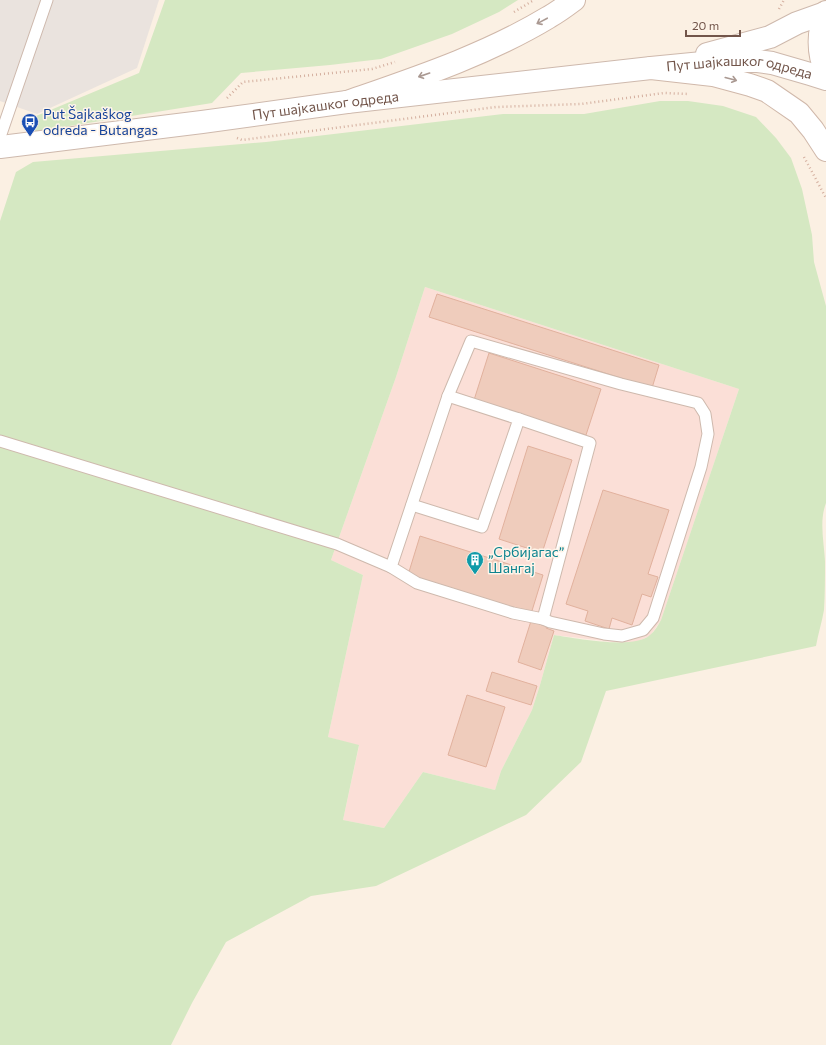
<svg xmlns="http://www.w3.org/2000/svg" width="826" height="1045" font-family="Commissioner,sans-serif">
<rect width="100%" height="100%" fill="#fbf0e3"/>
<!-- commercial -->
<path fill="#fbdfd7" d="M425,287l314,102 -78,231 -11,16 -14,6 -14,1 -68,-8 -14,50 -8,25 -31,61 -6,19 -72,-18 -39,56 -41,-8 16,-74 -31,-9 35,-162 -32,-15 65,-183z"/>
<!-- industrial -->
<path fill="#eae3de" d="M0,0h159l-22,68 -100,46 -37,-13z"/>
<!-- green -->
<g fill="#d5e8c2" fill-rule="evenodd">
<path d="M165,0h353l-19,12 -47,22 -71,25 -51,6 -89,8 -29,30 -186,30 3,-14 110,-46z"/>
<path d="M660,101h28l35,5 33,11 20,21 15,20 11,31 10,46 2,27 12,44v197c-7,18 -2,39 -1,58 0,16 0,33 -1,49 -2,12 -6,24 -8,36l-210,45 -25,71 -55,53 -150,71 -65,10 -85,46 -34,61 -21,42h-171v-824l16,-49 17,-10 233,-20 237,-28h81zM425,287l314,102 -78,231c-3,5 -6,11 -11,15 -16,15 -75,3 -96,0l-14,50 -8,25 -31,61 -6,19 -72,-18 -39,56 -41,-8 16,-75 -31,-8 35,-162 -32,-15 65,-183z"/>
</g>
<!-- building -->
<g fill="#efccbc" stroke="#e1b19d">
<path d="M437,294l222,71 -7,23 -223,-71z"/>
<path d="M489,353l112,36 -15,46 -112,-35z"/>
<path d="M528,446l44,14 -30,93 -43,-14z"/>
<path d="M603,490l66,20 -21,64 10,3 -7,20 -9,-3 -10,31 -20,-7 -3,11 -24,-8 3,-10 -22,-7z"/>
<path d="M420,536l123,39 -12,39 -123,-39z"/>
<path d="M531,621l16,5 -1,2 8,3 -13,39 -23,-8z"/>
<path d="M492,672l45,14 -6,19 -45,-14z"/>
<path d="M467,695l38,12 -19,60 -38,-12z"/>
</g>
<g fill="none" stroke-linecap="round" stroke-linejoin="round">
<defs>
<g id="service">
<path d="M0,137l47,-137"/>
<path d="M471,341l150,43 77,19 7,11 3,20 -7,33 -48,151 -10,12 -21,6 -18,-2 -54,-12 -7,-3 -30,-6 -96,-30 -26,-16 57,-171z"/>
<path d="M519,419l71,24 -47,176"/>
<path d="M0,441l337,103 54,23"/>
<path d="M412,505l70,22 37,-108 -71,-23"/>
</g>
<g id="tertiary">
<path d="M707,54l63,-17 27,-14 28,-10"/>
<path id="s1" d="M0,147l202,-25 145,-20 304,-34 72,-7h35l14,2 38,11 16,5"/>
</g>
<g id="secondary">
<path d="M826,12c-8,18 -9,41 0,59"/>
<path d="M651,68l62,7 37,10 17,6 32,22 14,17 13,20"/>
<path d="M347,102c69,-24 139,-47 202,-85 9,-5 17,-11 25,-17"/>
</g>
</defs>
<!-- service casing -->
<use href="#service" stroke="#ceb9ad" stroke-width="13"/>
<!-- tertiary casing -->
<use href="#tertiary" stroke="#ceb9ad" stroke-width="24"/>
<!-- secondary casing -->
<use href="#secondary" stroke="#d0b8aa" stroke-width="24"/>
<!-- path -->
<g stroke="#d4af9f" stroke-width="2.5" stroke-dasharray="1 3" stroke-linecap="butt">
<path d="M779,9l5,-9"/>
<path d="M514,12l20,-12"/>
<path d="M227,98l16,-16 129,-13 23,-7"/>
<path d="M237,138l5,2 254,-33 85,-3 83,-11 25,1"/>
<path d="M804,157l22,41"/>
</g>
<!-- service -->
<use href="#service" stroke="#fff" stroke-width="11"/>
<!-- tertiary -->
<use href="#tertiary" stroke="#fff" stroke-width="22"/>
<!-- secondary -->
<use href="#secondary" stroke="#fff" stroke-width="22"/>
</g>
<!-- one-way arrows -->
<defs><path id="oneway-shaft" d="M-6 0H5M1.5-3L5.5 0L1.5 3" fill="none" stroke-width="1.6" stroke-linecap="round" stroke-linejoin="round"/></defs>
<g stroke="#aa9992">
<use href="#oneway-shaft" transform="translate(542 21) rotate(152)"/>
<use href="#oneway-shaft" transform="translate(424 75) rotate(161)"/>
<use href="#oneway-shaft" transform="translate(731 79) rotate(15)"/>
</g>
<!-- icons -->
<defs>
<symbol id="bus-pin" viewBox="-11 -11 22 30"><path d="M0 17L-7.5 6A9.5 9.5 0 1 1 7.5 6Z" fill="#1a4fb4" stroke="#fef4e9"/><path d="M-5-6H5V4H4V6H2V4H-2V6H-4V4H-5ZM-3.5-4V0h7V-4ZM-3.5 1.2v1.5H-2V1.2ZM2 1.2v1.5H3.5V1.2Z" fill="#fff"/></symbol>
<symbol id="building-pin" viewBox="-11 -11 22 30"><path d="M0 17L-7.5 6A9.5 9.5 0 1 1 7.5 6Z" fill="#0f9aa8" stroke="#fef4e9"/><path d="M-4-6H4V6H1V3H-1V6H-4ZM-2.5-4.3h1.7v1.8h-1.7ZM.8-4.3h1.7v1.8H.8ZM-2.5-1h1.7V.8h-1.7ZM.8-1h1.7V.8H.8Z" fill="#fff"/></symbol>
</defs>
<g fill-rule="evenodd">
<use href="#bus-pin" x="20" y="112" width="20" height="27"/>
<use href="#building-pin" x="465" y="550" width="20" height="27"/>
</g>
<g text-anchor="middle" stroke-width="3" stroke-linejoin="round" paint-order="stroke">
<!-- street labels -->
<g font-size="14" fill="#72554a" stroke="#fef4e9">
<text dy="5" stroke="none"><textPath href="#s1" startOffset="745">Пут шајкашког одреда</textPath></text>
<text dy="5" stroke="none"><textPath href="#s1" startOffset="328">Пут шајкашког одреда</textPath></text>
</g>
<!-- transit labels -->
<g font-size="14" fill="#164399" stroke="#fef4e9" text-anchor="start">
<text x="43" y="119">Put Šajkaškog<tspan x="43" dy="16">odreda - Butangas</tspan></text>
</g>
<!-- culture labels -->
<g font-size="14" fill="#0d838f" stroke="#fef4e9" text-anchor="start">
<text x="488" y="557">„Србијагас”<tspan x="488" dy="16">Шангај</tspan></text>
</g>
</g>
<!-- scale -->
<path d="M686 30v6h54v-6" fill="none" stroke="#72554a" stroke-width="2"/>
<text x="692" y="30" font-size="12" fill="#72554a" stroke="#fef4e9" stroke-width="3" paint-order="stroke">20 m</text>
</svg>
